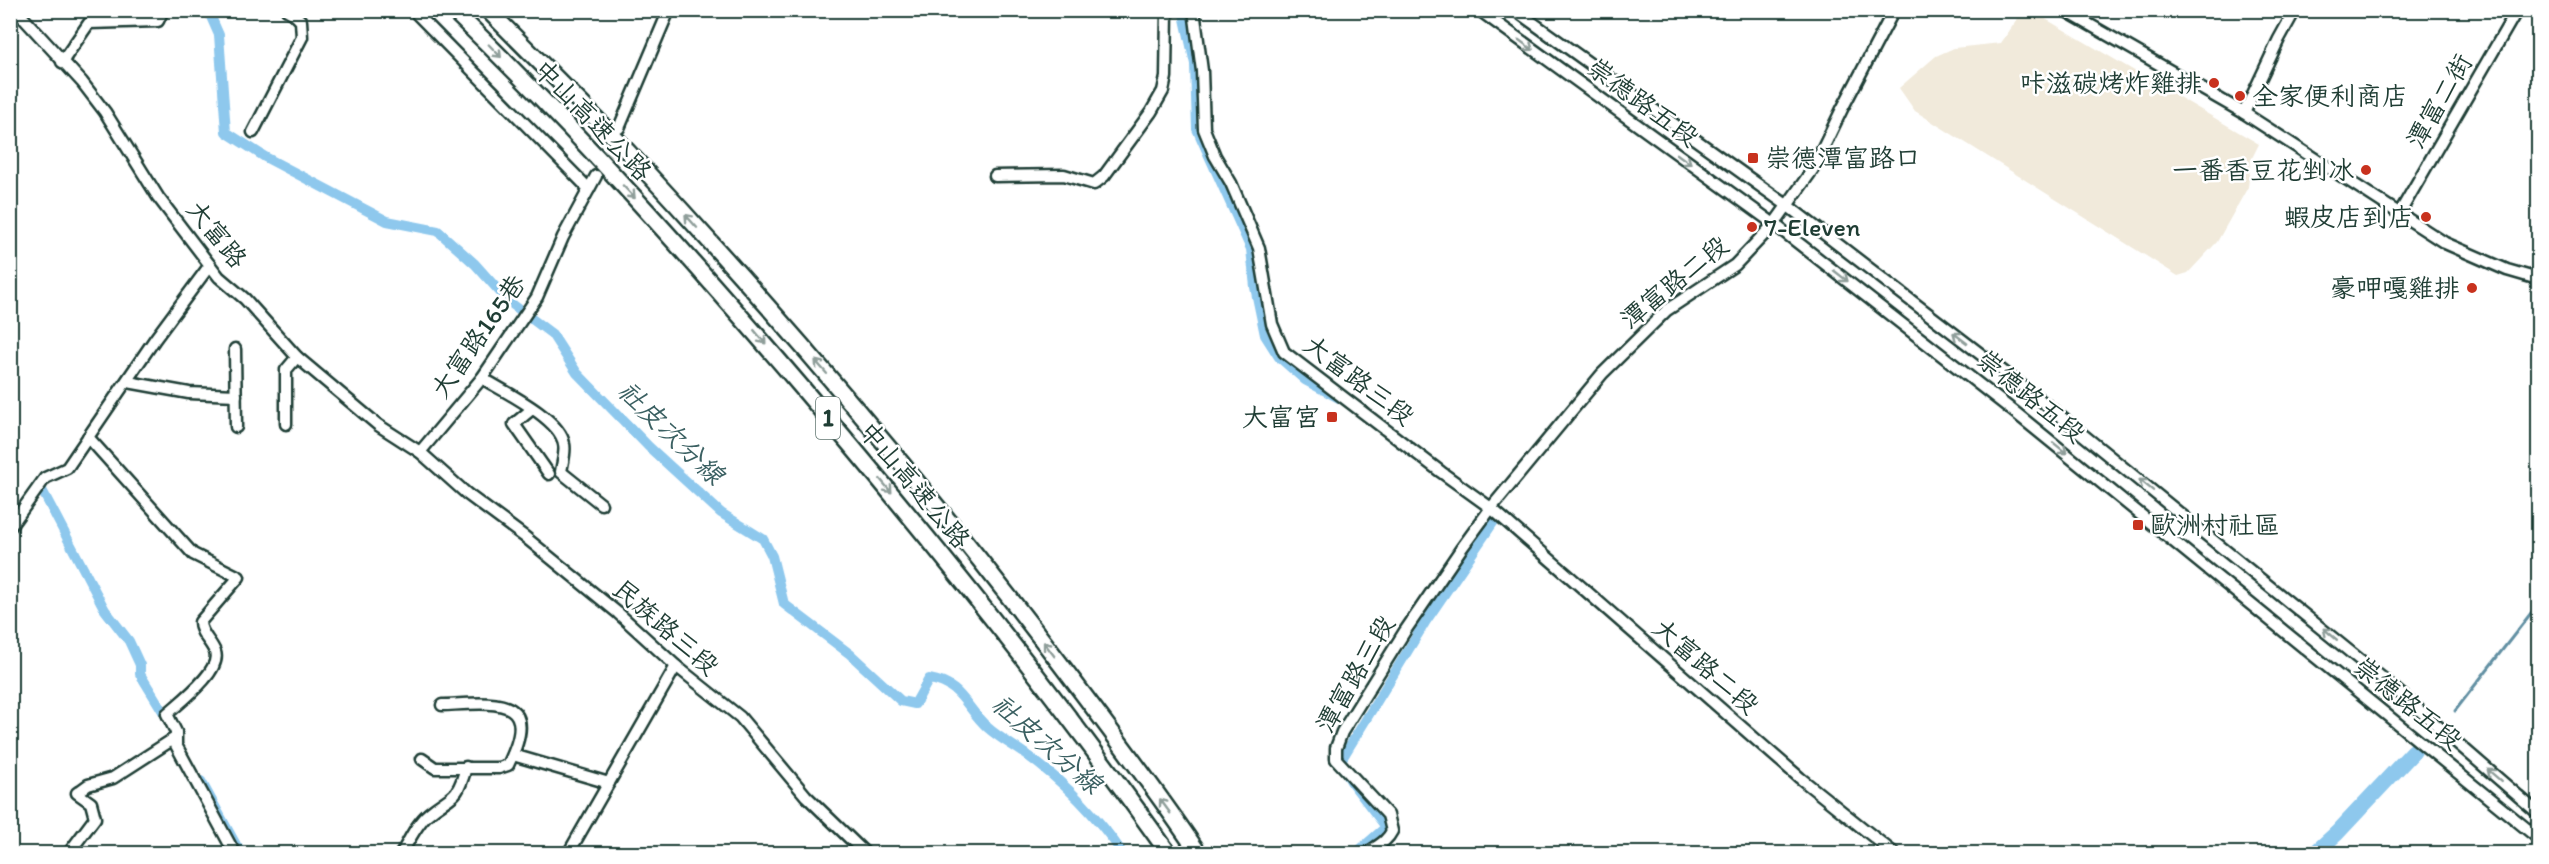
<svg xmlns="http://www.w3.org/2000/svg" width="2549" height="864" font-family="Itim,'LXGW WenKai TC',sans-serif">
<rect width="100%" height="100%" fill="#fff"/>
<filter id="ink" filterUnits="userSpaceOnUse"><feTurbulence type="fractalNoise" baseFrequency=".0167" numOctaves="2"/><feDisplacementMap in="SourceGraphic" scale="12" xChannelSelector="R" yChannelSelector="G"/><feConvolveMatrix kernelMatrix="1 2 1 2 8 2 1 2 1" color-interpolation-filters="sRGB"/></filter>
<g filter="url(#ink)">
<!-- built -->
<path fill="#f1eadb" d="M2023,11h9l227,133 -8,16 -3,27 -31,55 -29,31 -10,3 -263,-165 -16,-23 37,-32 18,-8 47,-5z"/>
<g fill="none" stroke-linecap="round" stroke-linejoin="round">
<!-- stream -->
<path stroke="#6290a3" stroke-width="3" d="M2455,711l83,-107"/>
<!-- canal -->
<g stroke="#8ec8ed" stroke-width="10">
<path d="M208,10l11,25 7,97 39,25 122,64 51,10 37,33 33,37 44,33 25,39 72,74 72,66 42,26 9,17 12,48 66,50 51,47 14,3 14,-25c33,5 36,28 58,48 11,10 24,17 37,26 39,28 72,61 99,101"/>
<path d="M1183,10l12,54 2,65 54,120 4,38 10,48 14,22 26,23 34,18"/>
<path d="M41,488l64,122 24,31 11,24v9l30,49"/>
<path d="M201,781l40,73"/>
<path d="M1355,854l31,-27 -34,-44 -12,-21 86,-141 73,-107 -8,-5"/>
</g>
<!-- river -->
<path stroke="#8ec8ed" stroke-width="16" d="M2314,854l23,-21 77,-82"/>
<!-- minor-tunnel -->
<path stroke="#d2d8d6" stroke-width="10" stroke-dasharray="10 5" stroke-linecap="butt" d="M599,169l17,-35"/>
<defs>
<g id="minor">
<path d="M16,10l66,72 23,30 53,85 61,80 26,22 52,58 81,68 42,27 47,42 58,43 93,76 58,53 64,51 66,79 60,58"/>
<path d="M413,10l176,179"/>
<path d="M1194,10l8,61 2,58 11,27 16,27 28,65 13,76 12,28 157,120 50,36 309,270 95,76"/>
<path d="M1479,10l295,214 243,190 521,424"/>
<path d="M1515,10l273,196 251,193 342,278 157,136"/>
<path d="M2064,10l180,103 201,130 62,27 31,9"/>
<path d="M62,62l27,-39 69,-2 5,-11"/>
<path d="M2244,113l35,-74 16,-29"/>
<path d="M619,128l50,-118"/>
<path d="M253,132l49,-95 -1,-16 -7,-7 -7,-4"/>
<path d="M995,176l69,-1 30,9 10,-8 47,-64 12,-21 3,-14 1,-67"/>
<path d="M2399,214l118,-204"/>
<path d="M235,349l1,78"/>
<path d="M482,378c21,13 78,40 82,66 2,8 -2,20 -3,28l40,32"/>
<path d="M128,382l61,11 47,2"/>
<path d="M532,409l-18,15 35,50"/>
<path d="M286,424v-54l11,-13"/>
<path d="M88,437l105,117 46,23 -39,45c0,12 11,19 15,30 7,19 -35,50 -48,62l9,18v13l59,109"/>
<path d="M420,452l62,-74 55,-81 26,-60 33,-61"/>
<path d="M10,527l35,-49 22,-10 88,-129 55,-74"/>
<path d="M513,755l96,28"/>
<path d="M422,759l13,9h64l9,-3c35,-71 -14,-62 -66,-60"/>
<path d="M68,854l27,-36 -4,-15 -14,-10 11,-8 25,-7 62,-40"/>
<path d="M401,854c8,-13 16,-31 27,-40 23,-20 29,-12 38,-47"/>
<path d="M568,854l108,-188"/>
<path d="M1366,854c10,-8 20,-11 26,-23l-4,-16 -52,-56v-11l6,-16 63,-101 56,-82 30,-41 111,-134 65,-64 68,-45 39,-41 39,-55 29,-60 52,-99"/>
</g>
<g id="highway">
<path d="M453,10c124,120 239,249 351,380 128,150 251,303 365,464"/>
<path d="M488,10c47,48 95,94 141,143 154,166 299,335 436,517 45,60 92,121 134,184"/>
</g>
</defs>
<!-- minor casing -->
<use href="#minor" stroke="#1f3d34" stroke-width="15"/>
<!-- highway casing -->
<use href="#highway" stroke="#1f3d34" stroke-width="20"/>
<!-- minor -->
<use href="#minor" stroke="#fff" stroke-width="10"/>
<!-- highway -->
<use href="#highway" stroke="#fff" stroke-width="15"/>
</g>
<!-- one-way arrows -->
<defs><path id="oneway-shaft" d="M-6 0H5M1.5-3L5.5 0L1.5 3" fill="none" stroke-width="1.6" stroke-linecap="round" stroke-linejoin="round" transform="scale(1.5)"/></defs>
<g stroke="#8f9e9a">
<use href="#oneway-shaft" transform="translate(1526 45) rotate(36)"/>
<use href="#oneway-shaft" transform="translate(495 51) rotate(46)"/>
<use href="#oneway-shaft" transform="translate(1684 159) rotate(36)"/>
<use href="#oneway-shaft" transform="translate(629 192) rotate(47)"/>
<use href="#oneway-shaft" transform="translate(691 221) rotate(-132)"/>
<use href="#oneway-shaft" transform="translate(1841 276) rotate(38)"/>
<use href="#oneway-shaft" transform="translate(760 337) rotate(50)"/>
<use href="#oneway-shaft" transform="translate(1960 338) rotate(-143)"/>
<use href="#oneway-shaft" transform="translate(821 367) rotate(-131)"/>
<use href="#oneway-shaft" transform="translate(2060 448) rotate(39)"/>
<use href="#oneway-shaft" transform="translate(2146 485) rotate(-141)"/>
<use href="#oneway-shaft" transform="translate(886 486) rotate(50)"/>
<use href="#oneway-shaft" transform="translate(2330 634) rotate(-140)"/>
<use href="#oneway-shaft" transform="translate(1049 649) rotate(-127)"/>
<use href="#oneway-shaft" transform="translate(2494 775) rotate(-139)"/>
<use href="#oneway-shaft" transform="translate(1165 806) rotate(-126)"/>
</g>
</g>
<!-- markers -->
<g fill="#c8321e" stroke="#fff" stroke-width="2">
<circle cx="2214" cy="83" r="6"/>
<circle cx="2240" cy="96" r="6"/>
<rect x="1747" y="152" width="12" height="12" rx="3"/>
<circle cx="2366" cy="170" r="6"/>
<circle cx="2426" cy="217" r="6"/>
<circle cx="1752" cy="227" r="6"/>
<circle cx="2472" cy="288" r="6"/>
<rect x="1326" y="411" width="12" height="12" rx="3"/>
<rect x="2132" y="519" width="12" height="12" rx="3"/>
</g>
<g text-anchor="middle" stroke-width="5" stroke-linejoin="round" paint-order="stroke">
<!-- shield labels -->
<rect fill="#fff" stroke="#627771" stroke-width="1.5" x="816" y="397" width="24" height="42" rx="4.5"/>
<g font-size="24" font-weight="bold" fill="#1f3d34">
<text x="828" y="426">1</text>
</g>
<!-- poi labels -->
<g font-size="26" fill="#1f3d34" stroke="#fff" text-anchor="end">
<text x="2202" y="92">咔滋碳烤炸雞排</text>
<text x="2252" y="105" text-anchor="start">全家便利商店</text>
<text x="1765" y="167" text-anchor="start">崇德潭富路口</text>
<text x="2354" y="179">一番香豆花剉冰</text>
<text x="2414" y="226">蝦皮店到店</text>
<text x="1764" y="236" text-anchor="start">7-Eleven</text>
<text x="2460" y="297">豪呷嘎雞排</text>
<text x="1320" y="426">大富宮</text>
<text x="2150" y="534" text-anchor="start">歐洲村社區</text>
</g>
<!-- street labels -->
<g font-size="26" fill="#1f3d34" stroke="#fff">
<text transform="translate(2439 101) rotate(-60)" y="9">潭富二街</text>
<text transform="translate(1643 102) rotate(36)" y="9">崇德路五段</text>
<text transform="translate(593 120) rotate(46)" y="9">中山高速公路</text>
<text transform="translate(217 234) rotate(51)" y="9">大富路</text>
<text transform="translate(1674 282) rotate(-39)" y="9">潭富路二段</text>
<text transform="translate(478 336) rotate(-55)" y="9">大富路165巷</text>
<text transform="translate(1359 380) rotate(37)" y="9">大富路三段</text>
<text transform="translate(2031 396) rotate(39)" y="9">崇德路五段</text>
<text transform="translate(915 485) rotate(50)" y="9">中山高速公路</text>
<text transform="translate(666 627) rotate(41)" y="9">民族路三段</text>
<text transform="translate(1706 666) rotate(41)" y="9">大富路二段</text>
<text transform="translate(1355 674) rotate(-60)" y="9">潭富路三段</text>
<text transform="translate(2408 703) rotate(39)" y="9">崇德路五段</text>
</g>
<!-- water labels -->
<g font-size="27" font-style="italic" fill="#3b6062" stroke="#fff">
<text transform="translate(671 433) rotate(44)" y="9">社皮次分線</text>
<text transform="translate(1047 744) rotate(41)" y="9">社皮次分線</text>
</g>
</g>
<!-- margin -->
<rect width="2549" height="864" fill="none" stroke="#fff" stroke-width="36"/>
<rect x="18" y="18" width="2513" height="828" fill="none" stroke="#1f3d34" stroke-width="2" filter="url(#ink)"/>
</svg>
